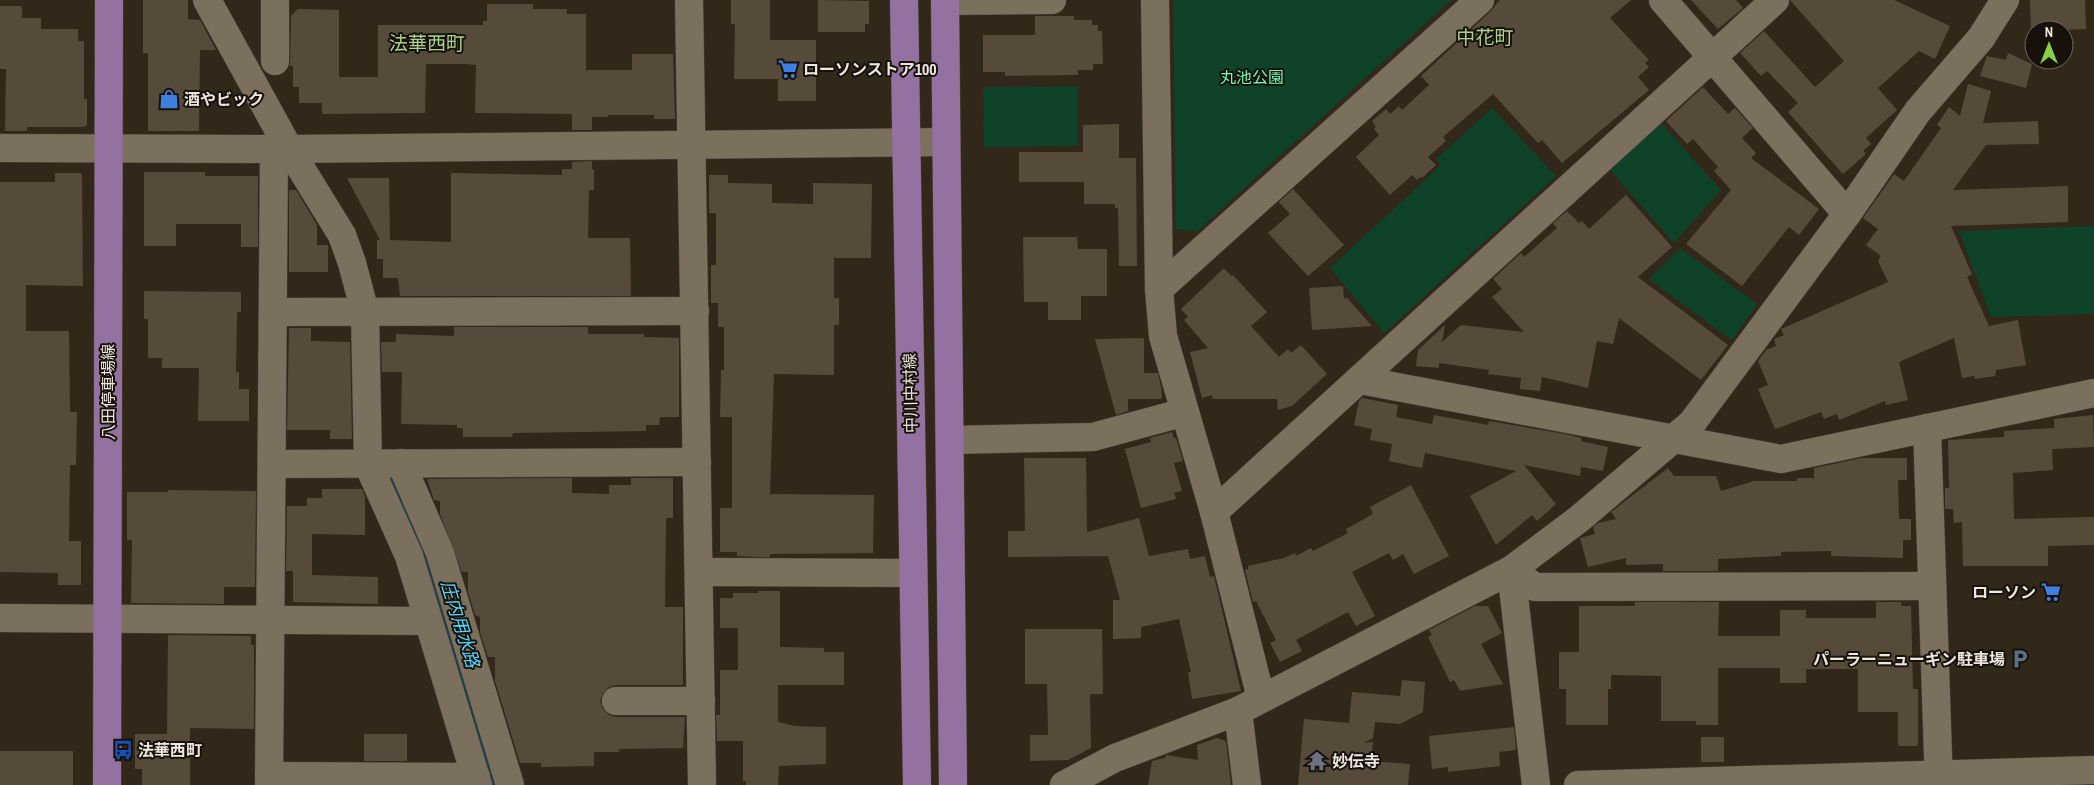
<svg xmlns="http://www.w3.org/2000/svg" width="2094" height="785" font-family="'Archivo Narrow','Noto Sans JP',sans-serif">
<rect width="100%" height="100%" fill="#32281a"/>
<!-- green -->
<g fill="#0e4229">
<path d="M1173,0h278l-254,231 -21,-2z"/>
<path d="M1078,86v60l-94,1 -1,-60z"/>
<path d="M1492,108l64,68 -172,157 -54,-65 111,-103 -5,-6z"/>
<path d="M1661,123l60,67 -47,53 -64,-73z"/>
<path d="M2094,226v88l-103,3 -32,-86z"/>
<path d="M1680,248l77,56 -25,36 -83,-61z"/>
</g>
<!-- water -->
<path fill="#18424f" d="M395,475l34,76 69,234h-14l-103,-309z"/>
<!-- building -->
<g fill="#564b3b">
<path d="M143,0h45v19l12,1 16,30h-16l-1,81h-51v-78h-5z"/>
<path d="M731,0h39v40h46v61h-38v-22h-44l1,-55h-4z"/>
<path d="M818,0l51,1v23h-4v8h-47z"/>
<path d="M1500,0h131l-21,18 39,42 -4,3 4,4 -11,10 11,13 -87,73 -20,-23 -4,3 -45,-49 -50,43 3,4 -18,16 8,8 -14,13 -2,-1 -3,3 -5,-5 -22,20 -34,-38 23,-22 -5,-6 2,-2 -4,-6 14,-12 4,5 9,-8 3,4 27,-25 -8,-9 69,-64z"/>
<path d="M1691,0h45l7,8 -25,21z"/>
<path d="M1790,0h104l56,26 -15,33 -16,-8 -41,37 19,22 -31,28 5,6 -8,7 3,3 -23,20 -55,-62 10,-9 -31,-32 -6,5 -21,-23 24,-22 51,56 29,-26z"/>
<path d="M2030,0h55l1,29 -55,2z"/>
<path d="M487,4h46v5h34v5h19v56h46v-16h41l2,65h-21v-4h-46v2h-16v13h-20v-16l-97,-1 1,-48 -11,-1h-39l-1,49 -103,1v-11h-23v-16h-6v-21h-3l1,-50 7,-7 41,1v67h39v-52h105v-4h4z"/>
<path d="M0,6h22v12h19v11h37v12h6v58h3v26l-3,2h-57v4h-22l1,-62h-6z"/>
<path d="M1035,16h39v4h18v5h6v6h4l1,33h-10v6h-15v5l-73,1v-4h-22v-37h52z"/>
<path d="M2008,53l24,11 -6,24 -46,-12 7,-20 19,4z"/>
<path d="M1968,84l23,7 -8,32 55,-2 1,23 -53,1 -33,45 115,-4v36l-117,4 21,48 -5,3 22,49 29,-6 8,45 -30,5 -1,6 -20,3 -1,-3 -12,2 -8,-40 -55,24 9,38 -22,5 -1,-4 -46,19 -2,-6 -13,5 -3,-7 -46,17 -17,-40 10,-4 -10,-24 8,-11 10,-4 -2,-7 10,-4 -3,-6 107,-47 -10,-21 3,-5 -15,-11 12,-16 -15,-11 31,-44 10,7 37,-53 -4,-3 12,-18 11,9z"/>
<path d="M1703,87l25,27 7,-6 18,20 -11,10 14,15 -5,5 68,51 -20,26 -10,-8 -47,59 -56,-42 45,-54 -17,-19 4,-4 -25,-28 -6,5 -21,-23z"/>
<path d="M1119,124v34h17l1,108h-18l-1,-58h-3v-4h-31v-22h-65v-30h64v-27z"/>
<path d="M592,161v8l2,1v20h-5l-1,48h42l1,58h-231l-2,-18h-15v-19h-6v-19h3l-33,-62h42l1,62 61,2v-69l111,2v-6h10v-7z"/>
<path d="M144,172h61v4h53v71h-17v-23h-65v22h-32z"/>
<path d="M55,173h26l1,4 1,109 -57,-1v46h43l1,81h7l-1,53h-6l-1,76h12v44h-23v-12l-58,-1v-390h55z"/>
<path d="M709,175h19v8l44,1v19l41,1v-21l59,1 -1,74h-37v40h5v27h-5v50l-60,-1 -4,120 104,1 -1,58 -103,1v3h-13l-20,-1v-4h-17v-44h12v-91h-12l1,-47h3v-43h-6v-24h-7v-38h5v-52h-7z"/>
<path d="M1293,189l51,56 -36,31 -40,-43 22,-19 -11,-12z"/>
<path d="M289,190h7l21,35v20h11v27h-39z"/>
<path d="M1626,195l46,52 -34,30 90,68 -27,35 -82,-62 -6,26 -16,-3 -9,47 -46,-11 -2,14 -20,-2 1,-11 -33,-4 1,-4 -50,-7v5l-23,-2 2,-16 27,-25 -3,17 19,-17 63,7 -32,-35 10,-8 -9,-10 28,-26 3,4 33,-29 -4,-5 14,-12 12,12 3,-2 7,8z"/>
<path d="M1023,237h54l1,12h29v47h-26v24h-33v-18h-24z"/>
<path d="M1224,268l7,8 2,-1 34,37 -16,14 28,31 9,-8 3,4 10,-8 26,29 -35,32 -14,4 -1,-11h-64l-1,-4 -10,3 -12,-46 18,-4 -24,-28 4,-3 -7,-8z"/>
<path d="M1343,286l1,13 3,-1 25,28 -60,4 -3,-42z"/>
<path d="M144,291l97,1v20h-4l-1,60h3v17h10v32h-51l1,-53h-37v-10h-14v-39h-4z"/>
<path d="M454,327h134v7h56v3l35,1v79h-19l-1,8h-13v6l-133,2 -1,4h-49v-9h-6v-3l-56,-1 1,-52h-20l-1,-30h15v-8l58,2z"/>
<path d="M289,328h22v13l39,1 2,97h-22v-9h-43z"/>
<path d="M1144,338v35h14l3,14 1,12h-34v12l-12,4 -21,-76z"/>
<path d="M1362,398l36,7 -2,12 36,7 2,-9 54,10 1,-4 76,13 16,4v3l27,6 -5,24 -22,-4 -1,9 -56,-11 32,39 -19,17 -5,-6 -36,30 -26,-49 46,-25 -91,-18 -3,15 -33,-7 3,-17 -22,-4 2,-11 -18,-4 5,-24z"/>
<path d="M2093,415l1,32 -42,2 1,21 -40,3 1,46 80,-2v28l-46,1v20h-85l-1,-44 -8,1 -1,-14h-8v-21h4l-1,-48 56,-3v-6l50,-3v-9z"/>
<path d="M1172,432l2,6h2l7,23 -9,2 8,28 -8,2 2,6 -35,9 -16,-59 26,-7 -1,-4z"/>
<path d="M1024,458h62l1,74 52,-14 10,38 39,-7 2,10 15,-3 5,21 4,-1 27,115 -49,8 -4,-27h3l-12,-53 -38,8v11l-28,1v-39h7l-12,-44 -100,1v-26h17z"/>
<path d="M1862,458h45v22h-9l1,39h12v21h-8v18l-72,-2v-5l-50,1v4l-63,3v12h-55v-7l-37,1v-7l-38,9 -8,-29 15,-4 -2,-7 5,-4 18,-4 -5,-7 57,-44 6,8h42l5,15 33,-10h43v-3h17v-10z"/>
<path d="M547,478h25v15l37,1v-9h22v-7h42v40h-7l-1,89h18v78h-67l-7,2 -6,6 -3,8 3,8 6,6 7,2h69l-2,31 -64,1v3h-25v14l-53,1v-4h-21l-25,-82v-24h-7l-8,-25v-15l-5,-2 -7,-23v-20h-6l-22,-58v-13l-6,-1 -7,-21z"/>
<path d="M1411,485l38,71 -35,18 -11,-20 -10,6 -4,-7 -37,19 23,44 -19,10 -8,-14 -52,28 6,11 -22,11 -10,-19 6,-3 -20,-39 -3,1 -8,-32 3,-1v-3l36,-8 11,-5 1,3 15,-8 2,3 35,-18 -2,-4 27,-15 -3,-7z"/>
<path d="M322,489h40l3,7v39l-53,-1v41l66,2v27l-85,-2v-31h-7l1,-65h20v-8h15z"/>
<path d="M168,490l88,1 -1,96h-31v17l-93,-1 1,-63h-5v-48h41z"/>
<path d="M758,591h22v56l44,1v4h20v33h-66v37l17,4 31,1v37l-47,2 -1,19h-32v-4h-3v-40h-26l-1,-26h4v-45h18v-42h-18v-30h13v-5h25z"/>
<path d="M1635,602h84l-1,34h62v-26h26v8h70v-16h25v4h10l2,83h5v57h-20v-34h-40v-43h-52v14h-26v-15h-62v57h-22v-4h-35v-45l-50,-1v14h-3v36h-42v-36h-7v-37h20v-46h56z"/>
<path d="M1475,606h13l14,27 -21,11 22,40 -43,7 -6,-11 -4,2 -22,-45 4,-2 -3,-5z"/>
<path d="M1025,629h77l1,65h-13l1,54 -23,12 -38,1v-26h18l-1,-51h-22z"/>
<path d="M168,635l83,1v9h3v84l-64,-1v57h-48v-16h-7v-35h32z"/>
<path d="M1402,680l23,2 -2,30 -23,12 -25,-2 -2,16 -9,5 9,-1 -2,19 39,3 -2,21h-110l6,-66 45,4 3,-31 48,4z"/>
<path d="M1514,727l2,23 -17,2 1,14 -52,6v-5l-16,2 -3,-33z"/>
<rect x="364" y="734" width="43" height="27"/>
<rect x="1701" y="737" width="23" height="25"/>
<path d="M1217,738l9,3 5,44h-83l4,-24 13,-3 1,-3 32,5 -1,-15z"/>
<rect x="0" y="751" width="73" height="34"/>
</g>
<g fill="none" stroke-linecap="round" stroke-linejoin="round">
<defs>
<g id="minor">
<path d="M207,0l82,149 53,86 10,28 13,49 3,152 41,92 69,229"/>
<path d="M689,0l13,785"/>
<path d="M1155,0l4,289 4,47 51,176 47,186"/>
<path d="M1663,0l184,214"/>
<path d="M945,1l107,-1"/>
<path d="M275,61v-61"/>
<path d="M0,148l289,1 657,-7"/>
<path d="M1159,289l321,-289"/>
<path d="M273,312l422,-1"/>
<path d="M1360,380l421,79 313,-66"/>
<path d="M1927,428l12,357"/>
<path d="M950,440l143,-3 92,-25"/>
<path d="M401,463l39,90 70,232"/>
<path d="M272,464l425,-2"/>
<path d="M1214,512l561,-512"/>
<path d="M699,572l214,1"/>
<path d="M0,618l428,3"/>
<path d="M616,701h85"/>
<path d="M1238,711l9,74"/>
<path d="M269,776l207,1"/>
<path d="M269,785l5,-636"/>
<path d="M1064,785l51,-27 123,-47 273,-141 68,-51 113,-96 155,-209 71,-103 63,-73 24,-38"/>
<path d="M1536,785l-25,-215 24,17 397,-1"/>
<path d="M1578,785l516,-15"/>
</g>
<g id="major">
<path d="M904,0l13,785"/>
<path d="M945,0l8,785"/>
<path d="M107,785l2,-785"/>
</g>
</defs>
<!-- minor casing -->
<use href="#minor" stroke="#4d4438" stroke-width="29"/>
<!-- major casing -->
<use href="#major" stroke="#4d4438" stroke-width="29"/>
<!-- minor -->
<use href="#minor" stroke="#7b6f5e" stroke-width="28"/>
<!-- major -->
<use href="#major" stroke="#9371a1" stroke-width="28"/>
</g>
<!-- icons -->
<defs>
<symbol id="supermarket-bare" viewBox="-9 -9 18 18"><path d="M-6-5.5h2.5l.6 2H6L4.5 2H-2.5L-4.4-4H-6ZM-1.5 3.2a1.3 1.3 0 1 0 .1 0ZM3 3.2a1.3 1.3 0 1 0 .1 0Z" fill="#3f7fe0" stroke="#16120b" stroke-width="2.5" paint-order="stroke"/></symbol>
<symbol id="shop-bare" viewBox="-9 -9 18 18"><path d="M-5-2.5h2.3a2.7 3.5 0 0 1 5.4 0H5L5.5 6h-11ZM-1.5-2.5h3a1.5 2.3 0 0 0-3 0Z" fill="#3f7fe0" stroke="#16120b" stroke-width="2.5" paint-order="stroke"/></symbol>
<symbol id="parking-bare" viewBox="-9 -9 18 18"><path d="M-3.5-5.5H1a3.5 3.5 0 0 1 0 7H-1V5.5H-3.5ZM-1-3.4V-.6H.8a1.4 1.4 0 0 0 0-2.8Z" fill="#5c6f8a" stroke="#16120b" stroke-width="2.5" paint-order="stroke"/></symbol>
<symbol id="bus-bare" viewBox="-9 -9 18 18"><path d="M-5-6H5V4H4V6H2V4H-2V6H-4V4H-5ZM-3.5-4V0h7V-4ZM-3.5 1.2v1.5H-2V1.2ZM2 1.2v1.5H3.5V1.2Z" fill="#1a4fb4" stroke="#16120b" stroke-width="2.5" paint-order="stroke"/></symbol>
<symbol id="temple-bare" viewBox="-9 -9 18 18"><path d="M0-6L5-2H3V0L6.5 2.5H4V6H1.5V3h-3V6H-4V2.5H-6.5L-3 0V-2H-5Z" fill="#6b7280" stroke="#16120b" stroke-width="2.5" paint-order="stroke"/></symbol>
</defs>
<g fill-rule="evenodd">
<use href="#supermarket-bare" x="774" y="55" width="28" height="28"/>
<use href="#shop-bare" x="155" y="85" width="28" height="28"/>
<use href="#supermarket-bare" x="2037" y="578" width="28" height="28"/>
<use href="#parking-bare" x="2006" y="645" width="28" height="28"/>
<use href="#bus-bare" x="109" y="736" width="28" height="28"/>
<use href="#temple-bare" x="1303" y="747" width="28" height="28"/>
</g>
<g text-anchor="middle" stroke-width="4" stroke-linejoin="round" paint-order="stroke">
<!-- poi labels -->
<g font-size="16" font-weight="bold" fill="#eee7de" stroke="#16120b" text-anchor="start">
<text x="803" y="75">ローソンストア100</text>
<text x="184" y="105">酒やビック</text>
<text x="2036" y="598" text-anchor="end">ローソン</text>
<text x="2005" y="665" text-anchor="end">パーラーニューギン駐車場</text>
<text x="138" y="756">法華西町</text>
<text x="1332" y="767">妙伝寺</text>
</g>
<!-- park labels -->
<g font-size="16" fill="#71fab3" stroke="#16120b">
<text x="1252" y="83">丸池公園</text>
</g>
<!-- street labels -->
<g font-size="16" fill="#eee7de" stroke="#16120b">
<text transform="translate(108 392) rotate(-90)" y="6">八田停車場線</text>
<text transform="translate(910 393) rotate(-91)" y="6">中川中村線</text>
</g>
<!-- water labels -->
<g font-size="18" font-style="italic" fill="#51d6fd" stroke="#16120b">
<text transform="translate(460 624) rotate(73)" y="6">庄内用水路</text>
</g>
<!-- quarter labels -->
<g font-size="19" fill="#aad28e" stroke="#16120b">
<text x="1485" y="44">中花町</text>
<text x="427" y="50">法華西町</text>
</g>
</g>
<!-- north arrow -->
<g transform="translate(2049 45)"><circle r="24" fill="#16120b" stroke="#6c675f"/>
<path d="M0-4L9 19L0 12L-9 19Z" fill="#88cf49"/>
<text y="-8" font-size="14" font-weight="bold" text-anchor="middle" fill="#eee7de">N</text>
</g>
</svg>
